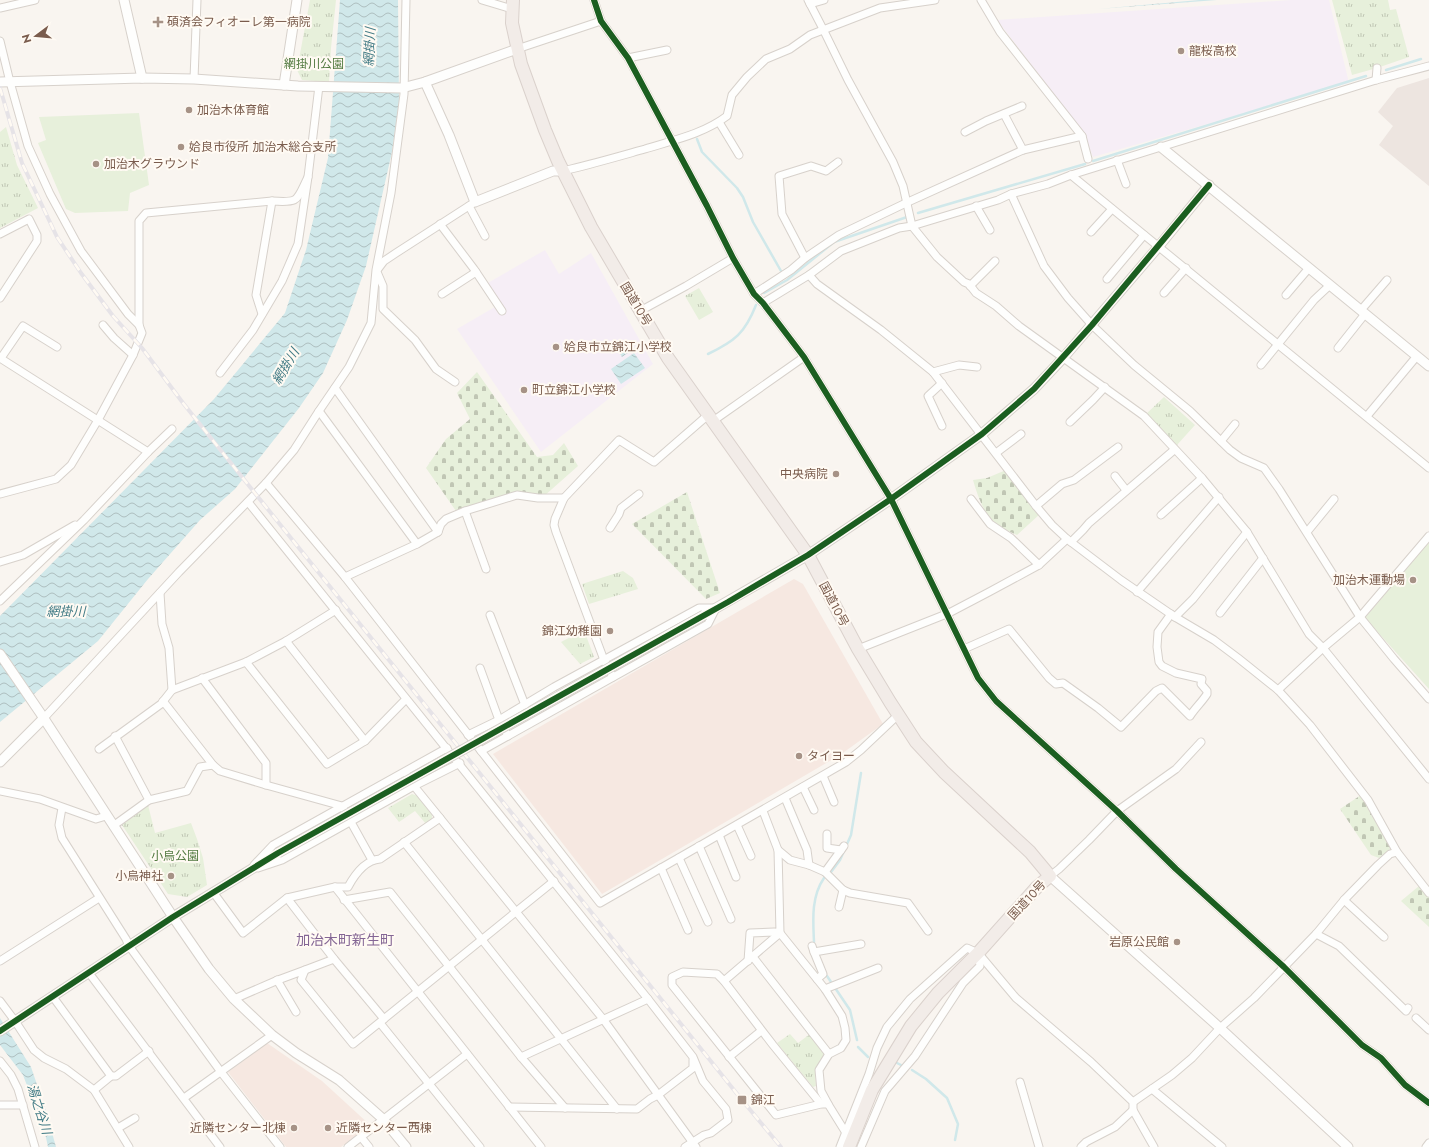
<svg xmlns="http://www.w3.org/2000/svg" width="1429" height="1147" font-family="Jost,'Noto Sans JP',sans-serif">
<defs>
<pattern id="grass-tufts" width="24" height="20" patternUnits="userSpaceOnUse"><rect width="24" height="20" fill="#e7f0db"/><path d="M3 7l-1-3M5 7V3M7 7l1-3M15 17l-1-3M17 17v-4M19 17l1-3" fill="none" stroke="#c0c6b4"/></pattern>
<pattern id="cemetery-stones" width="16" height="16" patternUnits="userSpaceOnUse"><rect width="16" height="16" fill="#e7f0db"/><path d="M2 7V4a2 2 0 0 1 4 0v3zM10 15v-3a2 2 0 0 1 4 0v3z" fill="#c0c6b4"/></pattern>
<pattern id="water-waves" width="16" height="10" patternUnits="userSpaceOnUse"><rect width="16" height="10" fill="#d0e8ea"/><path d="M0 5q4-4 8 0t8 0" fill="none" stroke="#aebfc0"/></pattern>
</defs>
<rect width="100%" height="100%" fill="#f9f5f0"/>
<!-- commercial -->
<g fill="#f6e8e1">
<path d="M794,579l9,5 80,140 -43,31 -238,139 -109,-140z"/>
<path d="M267,1043l55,38 48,44 -29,22h-55l-58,-75z"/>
</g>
<!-- industrial -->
<path fill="#ede5e0" d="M1429,78v108l-50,-41 14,-19 -15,-14 19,-24z"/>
<!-- education -->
<g fill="#f6eef6">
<path d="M1291,0h38l20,83 -256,74 -10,-25 -86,-112z"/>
<path d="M545,250l14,24 32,-21 62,111 -112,88 -84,-123 43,-25 -14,-20z"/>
</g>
<!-- grass -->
<g fill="url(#grass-tufts)">
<path d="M310,0h26l-5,48 -2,34 -27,-2 -5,-10z"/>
<path d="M1332,0h56l2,10 6,-1 13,48 -32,11 -25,7z"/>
<path d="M6,127l11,38 21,43 -38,20v-96z"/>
<path d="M699,288l14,24 -14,8 -14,-24z"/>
<path d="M1164,397l31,28 -18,20 -33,-29z"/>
<path d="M623,571l10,7 5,11 -49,15 -7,-20z"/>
<path d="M584,630l10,27 -14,7 -19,-22z"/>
<path d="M412,794l6,2 14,18v6l-6,4 -11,-13 -16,11 -11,-14z"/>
<path d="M148,805l7,28 36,-10 6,16 6,19 4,27 -20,12 -19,-3 -46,-69z"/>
<path d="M790,1034l8,9 12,-9 15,19v2l-10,15 1,16 -3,1 -36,-44z"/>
</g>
<!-- cemetery -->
<g fill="url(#cemetery-stones)">
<path d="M477,372l60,85 16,-2 11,-12 14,23 -35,31 -24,-6 -63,20 -30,-43 20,-29 24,-20 -13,-26z"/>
<path d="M1006,470l34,44 -23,21c-6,-3 -12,-5 -18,-9 -15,-10 -21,-29 -26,-46l14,-2z"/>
<path d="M687,492l33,101 -14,6 -74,-75z"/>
<path d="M1361,795l28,47 1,7 -11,9 -8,-3 -31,-46z"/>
<path d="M1419,886l10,12v29l-28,-26z"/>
</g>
<!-- pitch -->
<g fill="#e7f0db">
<path d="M139,113l10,72 -19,8 -2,18 -53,2 -9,-4 -28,-66 8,-3 -7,-23z"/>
<path d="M1429,542v147l-64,-71z"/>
</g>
<!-- water -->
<g fill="url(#water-waves)">
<path d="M340,0h58l1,102 -7,50 -26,114 -19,54 -24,53 -24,35 -64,81 -35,31 -52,59 -50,62 -98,81v-106l214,-217 71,-86 21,-63 22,-92z"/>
<path d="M1199,0h18l-119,9z"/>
<path d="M629,345l3,5 -10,7 -3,-5z"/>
<path d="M634,353l11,15 -24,16 -10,-15z"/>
<path d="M0,1018l31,49 15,44 10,36h-8l-3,-14 -22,-58 -23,-30z"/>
</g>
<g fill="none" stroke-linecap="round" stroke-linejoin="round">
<!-- stream -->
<g stroke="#d0e8ea" stroke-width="2.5">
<path d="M1386,70l35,-11"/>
<path d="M697,139l5,13 35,36 6,9 10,25 28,49"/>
<path d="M1093,161l273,-85"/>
<path d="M918,213l167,-49"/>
<path d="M764,293l23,-13 47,-38 73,-25"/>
<path d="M708,354c27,-13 37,-21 48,-49"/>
<path d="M831,872l9,-12 11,-25 10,-62"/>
<path d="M814,942c-1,-22 -3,-45 10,-64"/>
<path d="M827,976l23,34 7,30"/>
<path d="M858,1047l10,10"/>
<path d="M895,1062l6,3"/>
<path d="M912,1070l14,9 21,19 11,26 -3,16"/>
</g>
<defs>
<g id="minor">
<path d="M482,0l30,9"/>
<path d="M594,0l7,21 27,37 79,148 26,52 21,36 9,9 41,54 87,142 87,179 18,23 121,110 59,58 108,98 78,78 19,13 24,27 24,18"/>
<path d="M808,0l15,29 25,51 45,82 10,24 9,40 25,31 27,25 5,2 7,9 20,13 23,20 125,90 58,62 45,54 62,102 14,14 106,131"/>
<path d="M981,0l19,32 82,104 6,23"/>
<path d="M810,4l14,-4"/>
<path d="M0,8l35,-8"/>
<path d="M0,41l10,41 18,64 22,48 31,57 47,63 11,11"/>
<path d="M517,49l84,-28"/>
<path d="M628,58l39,-8"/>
<path d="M194,79l3,-79"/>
<path d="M1376,80l1,-12"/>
<path d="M1004,114l19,36"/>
<path d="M719,122l20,33"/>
<path d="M965,132l21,-11 36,-15"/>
<path d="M1117,160l9,24"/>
<path d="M563,171l8,-2c25,-6 49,-13 74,-20 29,-9 58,-15 82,-33l5,-21 15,-18 19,-18 24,-10 20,-14 70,-27 55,-8"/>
<path d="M1071,175l358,293"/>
<path d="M1011,194l33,72 24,32 24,27 42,40 56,46 40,39 11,8 23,10 15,21 81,128 34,42 35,40"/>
<path d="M469,206l16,30"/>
<path d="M976,206l14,24"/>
<path d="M440,224l34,45 28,42"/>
<path d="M1091,232l21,-23"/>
<path d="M0,234l29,-15 8,16v6l-37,57"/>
<path d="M805,258l-23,-44 -3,-38 32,-10 15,5 12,-9"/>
<path d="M378,269l6,-8 12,-8 79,-51"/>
<path d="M377,272l6,14v23l32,31 21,29 19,13"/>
<path d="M809,275l8,9 64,46 52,42 103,134 16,19 15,14 54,41 54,37 39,23 24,18 40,32 32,35 58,75 29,52 32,41"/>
<path d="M1107,279l37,-44"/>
<path d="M970,286l25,-25"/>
<path d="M1164,293l22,-25"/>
<path d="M442,294l34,-22"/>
<path d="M754,294l37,-24 14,-12 34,-23 69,-33 115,-52 59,-14"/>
<path d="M1286,295l23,-27"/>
<path d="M763,303l46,-28 32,-24 58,-23 13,-2 86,-26 13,-6 37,-10 23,-9 305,-95 53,-14"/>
<path d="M1361,310l26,-30"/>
<path d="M640,311l46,-25 47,-28"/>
<path d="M262,314l-6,-19 16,-94"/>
<path d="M103,325l11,13 19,17"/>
<path d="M1338,348l27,-34"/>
<path d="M0,358l148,94"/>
<path d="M1,358l22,-32 34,21"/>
<path d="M1261,365l53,-65 16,-15"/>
<path d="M933,372l26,-7 18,2"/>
<path d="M220,373l33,-43 29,-49 16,-37 10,-67 11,-91"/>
<path d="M335,388l103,144"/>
<path d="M319,411l98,133"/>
<path d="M1367,416l50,-60"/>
<path d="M713,421l91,-64"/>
<path d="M1070,422l23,-22 12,-13"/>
<path d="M942,426l-14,-30 14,-13"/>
<path d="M1221,441l14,-17"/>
<path d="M996,453l25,-19"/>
<path d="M1115,476l11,14"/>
<path d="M266,483l79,94 255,326 246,-141 15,-12 37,-35"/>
<path d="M0,494l56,-15 15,-14 27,-45 35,-65 9,-22 -3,-8v-104l7,-8 126,-12c28,2 24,0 36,-24"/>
<path d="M971,499l19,25 21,14 28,27"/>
<path d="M248,502l400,497 45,58 10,24 23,28 2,11 -17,13 -7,2 -19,12"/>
<path d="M1036,506l26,-22 12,-4 44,-33"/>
<path d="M465,511l21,58"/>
<path d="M1161,515l41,-37"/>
<path d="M610,528l9,-14 2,-6 18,-14"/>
<path d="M1307,532l27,-33"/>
<path d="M1071,542l12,-12 6,-7 85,-73"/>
<path d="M0,562l23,-7 52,-30"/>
<path d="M345,577l72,-33 21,-12 3,-8 5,-5 19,-8 52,-16 21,3h26"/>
<path d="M1137,592l82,-95"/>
<path d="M160,593l2,31 7,24 3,42"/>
<path d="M0,601l84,-81 64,-68 24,-23"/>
<path d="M1220,613l43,-55"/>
<path d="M490,615l35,90"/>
<path d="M1175,617l18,-18 54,-67"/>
<path d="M286,641l79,100"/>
<path d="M858,649l91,-36 40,-21 50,-27 28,-26"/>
<path d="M964,649l45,-20 40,49 7,6 7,-1 35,25 23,19 35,-36 6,-3 28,28c5,-8 12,-14 17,-22v-3l-6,-7 1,-5 -26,-6 -14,-7 -3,-4 -2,-15 1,-15 13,-18"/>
<path d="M246,662l81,102 38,-23 41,-42"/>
<path d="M480,668l19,52 9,16"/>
<path d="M613,677l-9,-17 -48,-128 -2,-7 1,-6 9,-21 55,-58 35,22 54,-47"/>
<path d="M202,678l64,85v22"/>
<path d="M1278,690l45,-42 37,-31 69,-81"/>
<path d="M163,701l50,64 7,6 46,14 76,21 30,54"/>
<path d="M43,719l136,-147 87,-89 28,-33 25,-39 30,-44 22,-44 5,-53 15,-77 13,-99 2,-94"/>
<path d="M468,735l31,-15 55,-33 145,-79h17l-8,16 -227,127"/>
<path d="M115,736l34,64"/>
<path d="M99,749l62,-45 11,-14 74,-28 40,-21 50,-31"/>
<path d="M405,772l9,14 189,233 93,128"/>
<path d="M823,776l11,26"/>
<path d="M803,787l11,23"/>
<path d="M0,791l40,8 56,20 10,-3"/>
<path d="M785,798l22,52 2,15"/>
<path d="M62,808l-3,17 3,13 64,101 3,7 92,126 59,75"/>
<path d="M737,825l14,31"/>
<path d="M113,826l36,-26 38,-9 13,-24 13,-2"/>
<path d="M827,834v14l14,2"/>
<path d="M719,835l17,42"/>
<path d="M404,842l213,267"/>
<path d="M699,846l32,73"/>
<path d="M778,850l12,10 19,5 16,7 18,18 7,3 58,10 20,28"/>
<path d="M679,858l29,64"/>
<path d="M254,865l19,-20 174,-97"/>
<path d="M258,868l24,-8 132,-74 46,-23"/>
<path d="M661,868l27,62"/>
<path d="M825,872l19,-26"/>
<path d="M1050,876l9,-7 30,-29 28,-29 59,-42 25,-27"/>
<path d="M335,887l206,260"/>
<path d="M213,892l30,41 44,-35 48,-11h13c7,-13 18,-27 32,-28l60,-41"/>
<path d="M287,898l47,61 50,60"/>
<path d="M344,900l46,-8 131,165 44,51"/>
<path d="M1344,900l40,37"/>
<path d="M839,907l4,-17"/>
<path d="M1316,934l23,12 67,65 2,-3"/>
<path d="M812,946l2,6 9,22 -6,5"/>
<path d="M814,952l47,-8"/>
<path d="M979,954l37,44 75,64 42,40v8l21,37"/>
<path d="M753,957l76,97"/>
<path d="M0,961l99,-63"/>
<path d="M748,961l2,-28 24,-1 6,1 -2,-83 -15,-39"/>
<path d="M305,970l29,-11"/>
<path d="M683,972l34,2 7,7 49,64 48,59 -45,11 -104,-130v-8z"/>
<path d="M89,973l131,174"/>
<path d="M277,980l19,32"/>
<path d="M724,981l56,-48 45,56 17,27 3,12 1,12 -5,8 -12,6 -10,16 2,21 7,13"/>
<path d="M825,989l53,-21"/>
<path d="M53,997l58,79"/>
<path d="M234,999l44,-19 27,-10 -4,10 52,64 201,-163"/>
<path d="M0,1001l15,20 19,29 10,8 22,11 28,21 35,57"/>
<path d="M1416,1018l13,12"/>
<path d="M380,1023l100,124"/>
<path d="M521,1057l127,-58"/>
<path d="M729,1057l32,-26"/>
<path d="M0,1061l11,14 7,14 17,58"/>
<path d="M1020,1082l19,65"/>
<path d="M1152,1089l70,58"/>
<path d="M94,1090l17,-14h5l33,-25"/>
<path d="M184,1098l88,-63"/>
<path d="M1133,1102l39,-27 20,-17 28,-30 34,-30 30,-31 32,-33 28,-34 34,-35 12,-11 7,-2"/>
<path d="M823,1104h5l18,29"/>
<path d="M0,1105h23"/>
<path d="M509,1107l128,2 13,-10 8,-4 35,-27v-8"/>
<path d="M118,1128l17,-10"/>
<path d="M361,1137l8,10"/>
<path d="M348,1147l119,-93"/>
<path d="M840,1147l29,-73 8,-26 10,-21 23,-28 57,-51 11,5 2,13 -17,17 -48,73 -30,35 -24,56"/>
<path d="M1081,1147l5,-5 29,-15 18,-17"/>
<path d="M1426,1147l3,-4"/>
</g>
<g id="tertiary">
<path d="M124,0l18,78"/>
<path d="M0,82l142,-4 52,1 104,7 104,2 23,-6 92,-33"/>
<path d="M425,82l24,53 26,67 78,-31h10"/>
<path d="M284,85l13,-85"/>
<path d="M1161,147l268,219"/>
<path d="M704,615l104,-60 83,-56 91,-65 52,-45 30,-32 95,-111 50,-61"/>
<path d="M0,654l41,60 132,203 36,52 25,30 38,36 24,18 43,27 44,39 23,28"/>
<path d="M0,762l43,-43"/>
<path d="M1050,876l170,152 128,119"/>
<path d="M0,1031l173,-114 105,-64"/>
</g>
<path id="trunk" d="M513,0l-1,23 9,41 24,66 13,31 33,66 77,131 140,197 50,94 32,53 26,40 28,30 86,80 20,24 -13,11 -59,66 -40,40 -27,33 -39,64 -23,57"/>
</defs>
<!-- minor casing -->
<use href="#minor" stroke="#d7d1cb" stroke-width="9"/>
<!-- tertiary casing -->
<use href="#tertiary" stroke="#d7d1cb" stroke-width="11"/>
<!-- trunk casing -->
<use href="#trunk" stroke="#dad1cc" stroke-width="14"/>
<!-- minor -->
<use href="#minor" stroke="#fefefd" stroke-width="7"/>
<!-- tertiary -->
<use href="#tertiary" stroke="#fefefd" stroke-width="9"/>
<!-- trunk -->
<use href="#trunk" stroke="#f2ece8" stroke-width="12"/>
<defs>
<path id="rail" d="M0,88l22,75 35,74 24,36 32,43 29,32 41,55 67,84 492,613 39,47"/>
</defs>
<!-- rail casing -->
<use href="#rail" stroke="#e6e3e7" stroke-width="4"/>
<!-- rail -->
<use href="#rail" stroke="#fffaf3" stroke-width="2.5" stroke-dasharray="8" stroke-linecap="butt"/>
<defs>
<path id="tertiary-bridge" d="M278,853l426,-238"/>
</defs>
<!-- tertiary-bridge casing -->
<use href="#tertiary-bridge" stroke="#d7d1cb" stroke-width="11" stroke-linecap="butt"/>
<!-- tertiary-bridge -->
<use href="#tertiary-bridge" stroke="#fefefd" stroke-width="9"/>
<defs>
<g id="cycleway">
<path d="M594,0l7,21 27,37 79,148 26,52 21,36 9,9 41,54 87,142 87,179 18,23 121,110 59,58 108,98 78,78 19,13 24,27 24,18"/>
<path d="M0,1031l173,-114 105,-64 450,-251 80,-47 83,-56 91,-65 52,-45 58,-64 117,-140"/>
</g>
</defs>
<!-- cycleway casing -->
<use href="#cycleway" stroke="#fffaf3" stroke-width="8"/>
<!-- cycleway -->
<use href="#cycleway" stroke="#1b5e20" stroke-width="6"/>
</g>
<!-- markers -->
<g fill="#a69286" stroke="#fffaf3" stroke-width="1.5">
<path d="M156 16h4v4h4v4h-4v4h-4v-4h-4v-4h4z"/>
<circle cx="1181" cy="51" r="4"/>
<circle cx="189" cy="110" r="4"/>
<circle cx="181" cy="147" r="4"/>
<circle cx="96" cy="164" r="4"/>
<circle cx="556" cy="347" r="4"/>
<circle cx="524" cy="390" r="4"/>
<circle cx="836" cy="474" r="4"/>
<circle cx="1413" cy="580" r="4"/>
<circle cx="610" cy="631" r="4"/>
<circle cx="799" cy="756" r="4"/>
<circle cx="171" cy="876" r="4"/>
<circle cx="1177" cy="942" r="4"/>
<rect x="737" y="1095" width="10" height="10" rx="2"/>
<circle cx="294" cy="1128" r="4"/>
<circle cx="328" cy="1128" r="4"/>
</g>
<g text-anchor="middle" stroke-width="4" stroke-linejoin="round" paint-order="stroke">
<!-- poi labels -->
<g font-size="12" fill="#7a5c4d" stroke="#fffaf3" text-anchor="start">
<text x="167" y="26">碩済会フィオーレ第一病院</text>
<text x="1189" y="55">龍桜高校</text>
<text x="197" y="114">加治木体育館</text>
<text x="189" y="151">姶良市役所 加治木総合支所</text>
<text x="104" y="168">加治木グラウンド</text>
<text x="564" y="351">姶良市立錦江小学校</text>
<text x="532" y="394">町立錦江小学校</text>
<text x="828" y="478" text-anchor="end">中央病院</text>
<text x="1405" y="584" text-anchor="end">加治木運動場</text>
<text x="602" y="635" text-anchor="end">錦江幼稚園</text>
<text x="807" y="760">タイヨー</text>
<text x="163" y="880" text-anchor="end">小烏神社</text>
<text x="1169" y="946" text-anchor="end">岩原公民館</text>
<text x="751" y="1104">錦江</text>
<text x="286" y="1132" text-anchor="end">近隣センター北棟</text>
<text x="336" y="1132">近隣センター西棟</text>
</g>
<!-- park labels -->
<g font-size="12" fill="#537a41" stroke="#fffaf3">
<text x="314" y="68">網掛川公園</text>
<text x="175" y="860">小烏公園</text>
</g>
<!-- street labels -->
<g font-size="12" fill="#7a5c4d" stroke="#fffaf3">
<text transform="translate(636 304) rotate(59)" y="4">国道10号</text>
<text transform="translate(834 604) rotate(62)" y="4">国道10号</text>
<text transform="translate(1027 900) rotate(-47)" y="4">国道10号</text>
</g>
<!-- water labels -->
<g font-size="13" font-style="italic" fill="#437c86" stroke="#fffaf3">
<text transform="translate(369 47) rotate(-87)" y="5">網掛川</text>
<text transform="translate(285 366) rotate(-59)" y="5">網掛川</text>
<text x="66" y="616">網掛川</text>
<text transform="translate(40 1109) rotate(72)" y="5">湯之谷川</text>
</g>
<!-- quarter labels -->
<g font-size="14" fill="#846695" stroke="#fffaf3">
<text x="345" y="945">加治木町新生町</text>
</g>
</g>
<!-- north arrow -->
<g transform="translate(36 36) rotate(254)" stroke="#fffaf3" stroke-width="3" paint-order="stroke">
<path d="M0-3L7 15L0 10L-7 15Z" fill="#7a5c4d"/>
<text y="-6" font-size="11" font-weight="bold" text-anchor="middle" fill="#7a5c4d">N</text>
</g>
</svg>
